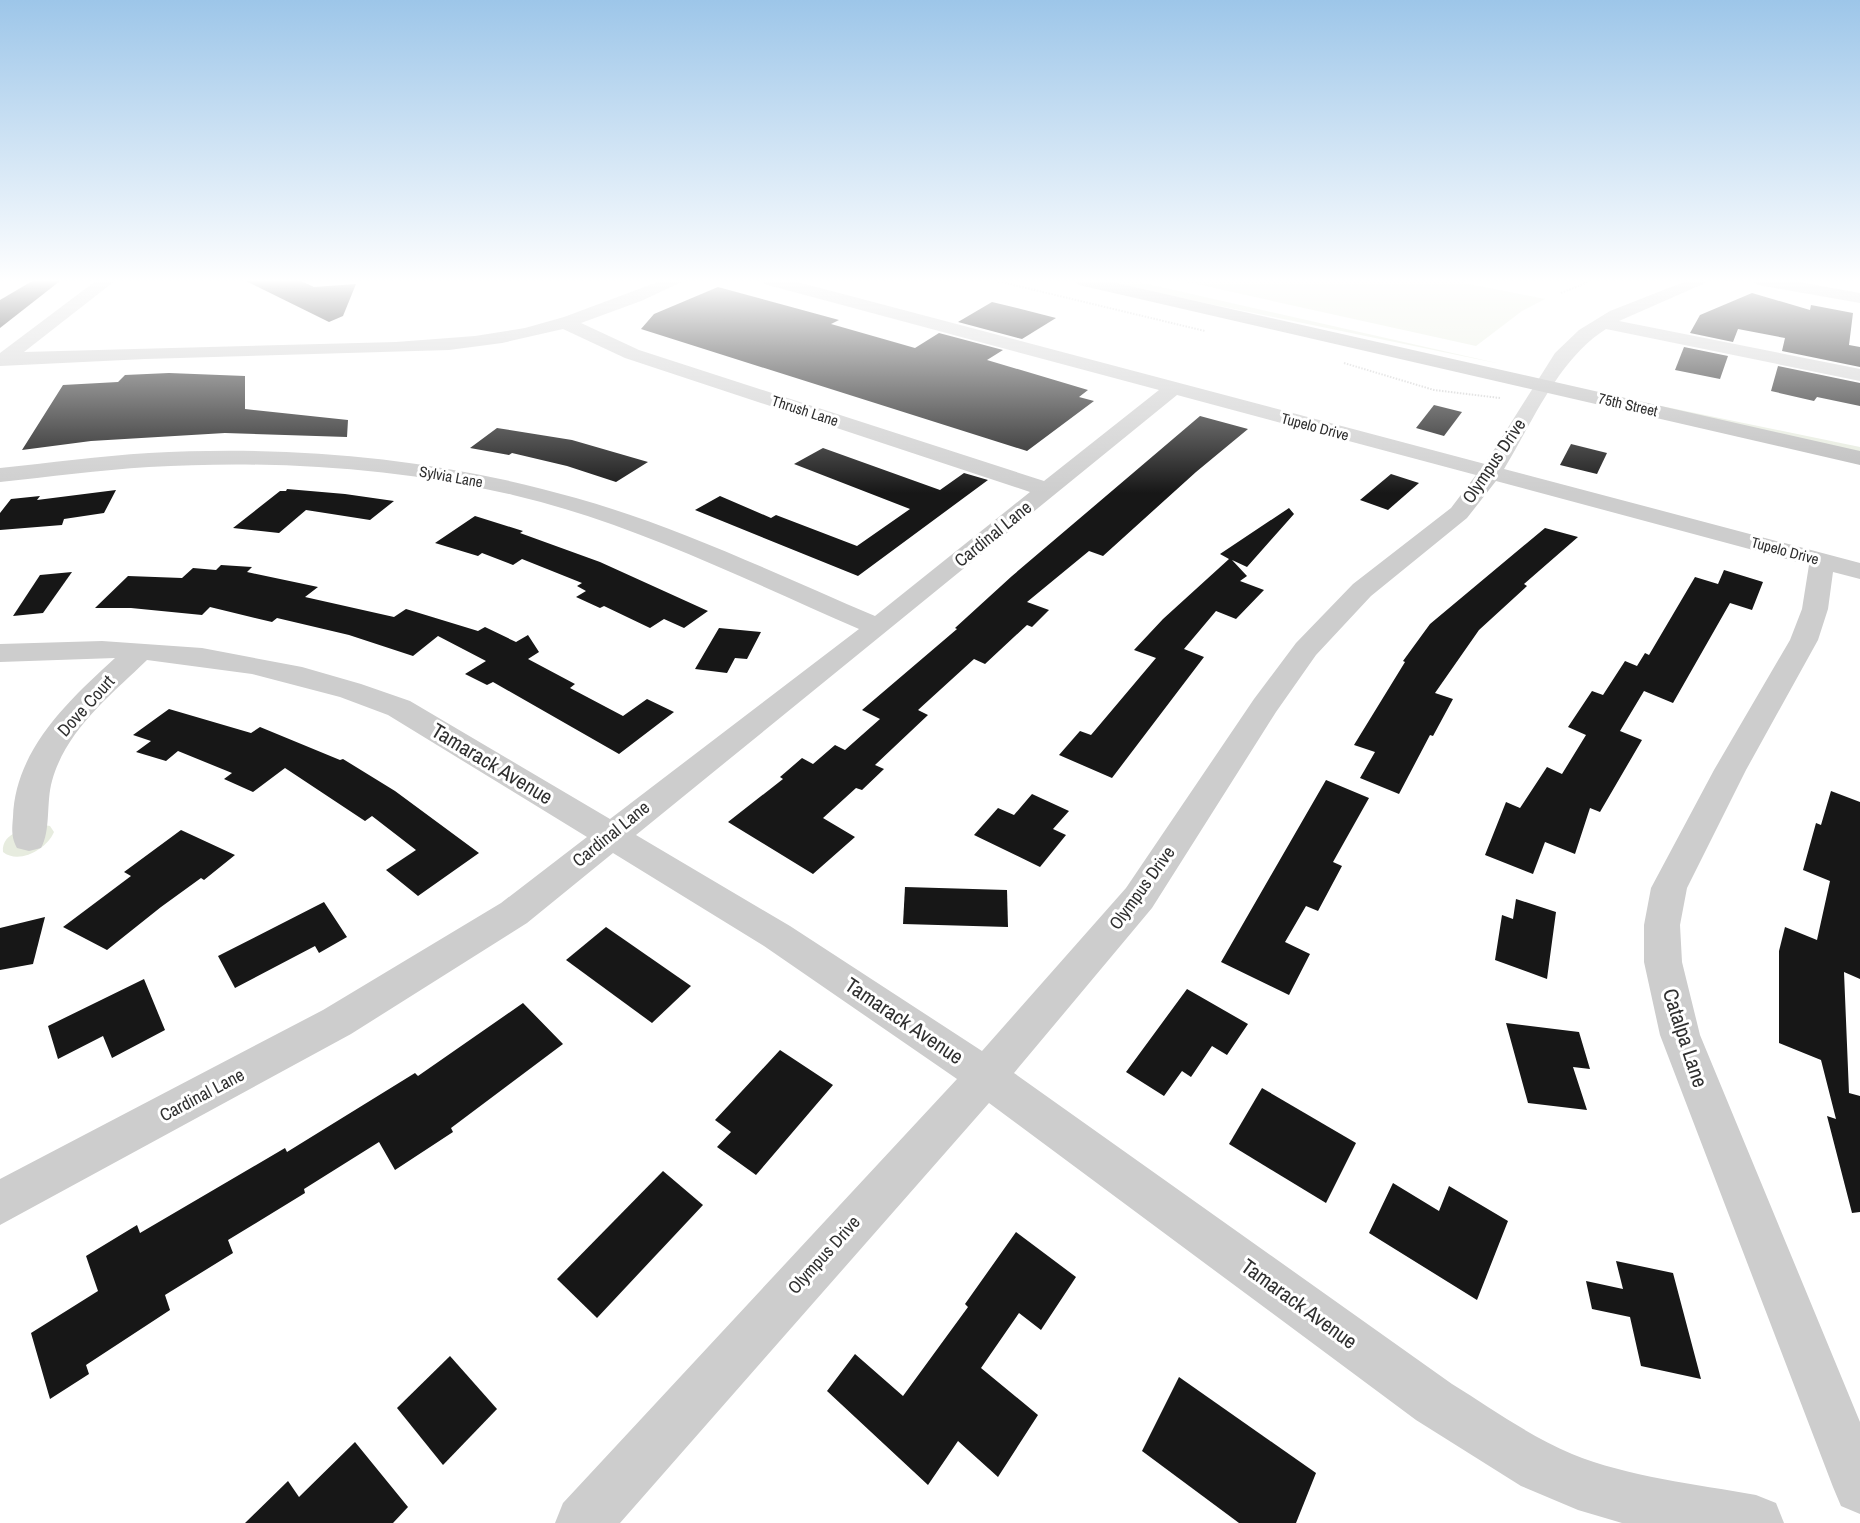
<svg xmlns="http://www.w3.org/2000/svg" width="1860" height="1523" font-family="'Archivo Narrow',sans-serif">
<rect width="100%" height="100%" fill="#fff"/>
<!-- green -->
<g fill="#e7ecdf">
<path d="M1094,280h36l371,84z"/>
<path d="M1178,280h271l96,19 -23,12 -46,35z"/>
<path d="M1608,395l252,52v7z"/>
<path d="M44,825l6,1 4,6c-7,17 -35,33 -51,20 -2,-21 27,-24 41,-27z"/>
</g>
<!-- building -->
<g fill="#171717">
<path d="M34,280l26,1 -60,47v-28z"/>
<path d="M244,280h55l15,7 42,-3 -13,32 -14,6z"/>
<path d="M718,287l121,33 -8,4 84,24 24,-15 64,17 -16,10 101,30 -9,7 15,4 -67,50 -386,-122 13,-15z"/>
<path d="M1752,293l58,17 1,-5 42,8 -4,32 11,2v20l-78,-16 3,-13 -47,-9 -5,13 -43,-9 10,-18z"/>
<path d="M992,302l25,6 39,10 -34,21 -64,-17z"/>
<path d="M1684,347l44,9 -8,23 -45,-9z"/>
<path d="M1778,366l82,17v23l-43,-9 -3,4 -43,-10z"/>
<path d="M169,373l76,3v33l103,11 -1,17 -122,-4 -134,8 -69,9 41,-65 55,-3 7,-7z"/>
<path d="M1434,405l28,7 -18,24 -28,-8z"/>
<path d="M1200,416l48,13 -52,43 -93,84 -14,-5 -62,51 22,8 -17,17 -5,-2 -42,39 -11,-5 -56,51 10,5 -53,50 9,4 -22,21 -6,-2 -33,30 32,19 -42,37 -85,-52 55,-43 -3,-2 22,-19 11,6 22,-19 10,5 35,-31 -18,-9 95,-81 -2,-1 57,-52z"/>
<path d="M497,428l75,12 76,22 -32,20 -49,-16 -55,-13 -3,2 -39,-7z"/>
<path d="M1571,444l36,9 -10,21 -37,-9z"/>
<path d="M823,448l117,42 24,-17 24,7 -130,96 -163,-66 25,-14 51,22 5,-3 81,31 53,-37 -116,-45z"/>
<path d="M1391,474l28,9 -31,27 -28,-10z"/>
<path d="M287,489l58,5 49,7 -24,19 -64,-10 -27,23 -46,-5 47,-37h6z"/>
<path d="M116,490l-12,23 -40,6 -2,6 -62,5v-17l11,-14 29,-3 -3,4z"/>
<path d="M1289,508l5,6 -47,53 -15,-7 15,16 -7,5 24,9 -28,29 -20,-8 -32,38 20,8 -92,121 -53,-23 21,-24 11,4 65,-77 -22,-8 29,-31 66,-60 -9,-5z"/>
<path d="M475,516l48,15 -3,2 80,29 108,49 -24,17 -20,-9 -14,9 -46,-22 -4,2 -24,-11 10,-6 -9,-5 5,-3 -60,-24 -9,6 -31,-12 -4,3 -43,-13z"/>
<path d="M1545,528l33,9 -54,47 3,2 -48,44 -44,63 18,6 -20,37 -3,-1 -31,59 -39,-16 15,-26 -21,-7 51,-83 -2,-1 27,-37z"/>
<path d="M221,565l31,2 -5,5 71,15 -13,10 89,20 12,-8 72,22 7,-4 31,15 12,-7 11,17 -11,7 47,25 -5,4 53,28 24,-17 27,13 -55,42 -126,-72 -6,3 -22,-11 21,-13 -48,-25 -25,20 -64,-21 -72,-17 -5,4 -62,-15 -8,8 -71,-7h-36l33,-32 54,2 11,-10 23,2z"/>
<path d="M1724,570l39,12 -11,28 -22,-7 -57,100 -29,-12 -24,40 22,9 -42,72 -10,-4 -15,46 -30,-12 -12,32 -48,-19 21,-53 14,6 27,-41 15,7 24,-39 -18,-8 24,-36 11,4 22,-34 12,5 8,-13 4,2 46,-78 23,7z"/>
<path d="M72,572l-29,41 -30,3 27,-41z"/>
<path d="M719,628l42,4 -14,27 -12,-1 -8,15 -32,-4z"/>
<path d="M169,709l82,24 9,-6 80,33 3,-1 52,32 84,62 -61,43 -32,-26 30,-20 -44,-34 -7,5 -80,-53 -32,24 -29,-13 8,-6 -54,-22 -12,10 -30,-9 15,-11 -18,-6z"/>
<path d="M1326,780l43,18 -36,64 9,4 -24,45 -12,-5 -21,36 25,12 -21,41 -68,-33z"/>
<path d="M1831,791l29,11v177l-16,-7 5,121 11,3v116l-8,1 -25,-97 9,3 -15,-59 -42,-17v-92l6,-24 32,13 13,-59 -27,-11 13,-47 5,2z"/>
<path d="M1032,794l37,17 -16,18 13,6 -26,32 -66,-32 24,-27 16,7z"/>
<path d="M181,830l54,25 -31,25 -3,-2 -40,29 -54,43 -44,-23 68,-51 -7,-4z"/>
<path d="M905,887l102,3 1,37 -105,-3z"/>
<path d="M1516,899l40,13 -9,67 -52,-19 7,-45 11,4z"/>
<path d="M324,902l23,35 -28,16 -4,-7 -80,42 -17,-32z"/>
<path d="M45,917l-12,47 -33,6v-42z"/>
<path d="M606,927l85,59 -39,37 -86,-63z"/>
<path d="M144,979l21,51 -53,28 -9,-22 -45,23 -10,-33z"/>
<path d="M1187,989l61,35 -21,31 -15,-9 -21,31 -9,-6 -18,25 -38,-24z"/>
<path d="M523,1003l40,41 -112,84 2,4 -58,38 -16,-28 -75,47 1,4 -77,47 5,13 -68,42 5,15 -84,55 3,9 -39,25 -19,-66 67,-42 -12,-35 51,-31 3,8 145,-85 2,4 128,-79 3,3z"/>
<path d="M1506,1023l73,9 11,37 -17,-2 14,43 -59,-7z"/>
<path d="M780,1050l53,35 -77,90 -39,-28 14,-15 -16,-12z"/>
<path d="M1262,1088l94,55 -30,60 -97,-59z"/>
<path d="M663,1171l40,34 -106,113 -40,-39z"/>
<path d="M1393,1183l46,28 10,-25 59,35 -31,79 -108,-67z"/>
<path d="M1016,1232l60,45 -35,53 -22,-17 -38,55 57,47 -40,62 -40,-36 -30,44 -101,-94 28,-37 48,42 65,-89 -3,-3z"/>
<path d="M1616,1261l57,12 28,106 -60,-13 -11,-49 -38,-8 -6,-28 37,8z"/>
<path d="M450,1356l47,53 -54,56 -46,-57z"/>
<path d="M1179,1377l137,96 -20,50h-57l-97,-72z"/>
<path d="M355,1442l53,65 -15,16h-148l43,-42 11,16z"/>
</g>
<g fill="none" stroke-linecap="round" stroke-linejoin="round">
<!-- path -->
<g stroke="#cdcdcd" stroke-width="2" stroke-dasharray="1.5 1.5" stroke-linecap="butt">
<path d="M993,280l212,51"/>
<path d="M1561,293l33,-13"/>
<path d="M1344,363l90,27 66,8"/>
</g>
<!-- street -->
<g fill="#cdcdcd" fill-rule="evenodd">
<path d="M97,280h19l-92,72 372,-10 79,-6 50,-8 39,-11 99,-37h23l-45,21 -60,22 58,27 405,131 115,-91 -395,-106 -2,-4h28l695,184 70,-111 24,-23 31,-19 79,-31h23l-93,41 241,48v12l-254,-52c-47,29 -74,94 -102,140l356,94v16l-27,-7 -5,37 -10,31 -72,130 -59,118 -7,37 2,37 18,73 160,387v92l-19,-8 -8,-19 -173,-452 -16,-73v-37l7,-37 63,-118 76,-130 12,-31 7,-44 -313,-84 -29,37 -96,78 -55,59 -40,57 -124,196 -138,165 438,311c39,24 77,52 120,70 57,23 123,30 184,41l20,8 8,20h-162l-44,-13 -57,-24 -105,-66 -427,-317 -369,420h-65l8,-20 394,-424 -193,-133 -151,-93 -86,70 -176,111 -351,191v-46l323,-169 178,-107 86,-66 -199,-122 -48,-18 -88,-23 -105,-14c-36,35 -81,70 -95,121 -6,21 -1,50 -11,67l-12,3 -12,-3c-6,-11 -5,-19 -4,-31 2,-67 56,-117 102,-159l-115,4v-18l102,-3 100,7 100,19 59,17 49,17 200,118 249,-190c-113,-49 -226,-106 -346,-134 -119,-28 -243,-35 -364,-28 -50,3 -100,10 -149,15v-14c50,-5 99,-12 149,-15 144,-8 288,5 427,45 103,29 200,76 299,118l155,-124 -405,-134 -62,-29 -61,14 -53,7 -304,9 -145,7v-13zM1177,395l299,80 -25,33 -98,76 -57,59 -42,56 -128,189 -144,163 -192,-125 -154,-91z"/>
<path d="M1750,280h38l72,13v10l-102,-18z"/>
</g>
<!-- secondary -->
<path fill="#bababa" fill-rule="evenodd" d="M1071,280h32l757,171v14l-781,-180z"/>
</g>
<!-- sky -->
<linearGradient id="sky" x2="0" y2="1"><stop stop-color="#9dc6e9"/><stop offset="0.57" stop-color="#fff"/><stop offset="1" stop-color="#fff" stop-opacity="0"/></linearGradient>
<rect width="1860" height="493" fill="url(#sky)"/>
<g text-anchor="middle" stroke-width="6" stroke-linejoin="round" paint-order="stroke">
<!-- far-street labels -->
<g font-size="15" fill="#303030" stroke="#fff">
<text transform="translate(1628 405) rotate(13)" y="5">75th Street</text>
<text transform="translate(805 411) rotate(18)" y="5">Thrush Lane</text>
<text transform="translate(1315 427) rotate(15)" y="5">Tupelo Drive</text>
<text transform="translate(451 477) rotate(10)" y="5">Sylvia Lane</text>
<text transform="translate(1785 551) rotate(15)" y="5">Tupelo Drive</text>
</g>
<!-- street labels -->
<g font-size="18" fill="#303030" stroke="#fff">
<text transform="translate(1494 461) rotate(-56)" y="6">Olympus Drive</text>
<text transform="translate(993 534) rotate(-39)" y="6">Cardinal Lane</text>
<text transform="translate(86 706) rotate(-48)" y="6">Dove Court</text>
<text transform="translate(611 834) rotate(-39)" y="6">Cardinal Lane</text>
<text transform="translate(1142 888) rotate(-54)" y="6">Olympus Drive</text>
<text transform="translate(202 1095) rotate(-28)" y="6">Cardinal Lane</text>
<text transform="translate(824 1255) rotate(-48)" y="6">Olympus Drive</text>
</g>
<!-- near-street labels -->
<g font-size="21" fill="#303030" stroke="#fff">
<text transform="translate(492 764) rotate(31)" y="7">Tamarack Avenue</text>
<text transform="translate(904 1021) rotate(34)" y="7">Tamarack Avenue</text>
<text transform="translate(1685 1038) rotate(72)" y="7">Catalpa Lane</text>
<text transform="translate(1299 1304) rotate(36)" y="7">Tamarack Avenue</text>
</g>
</g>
</svg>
